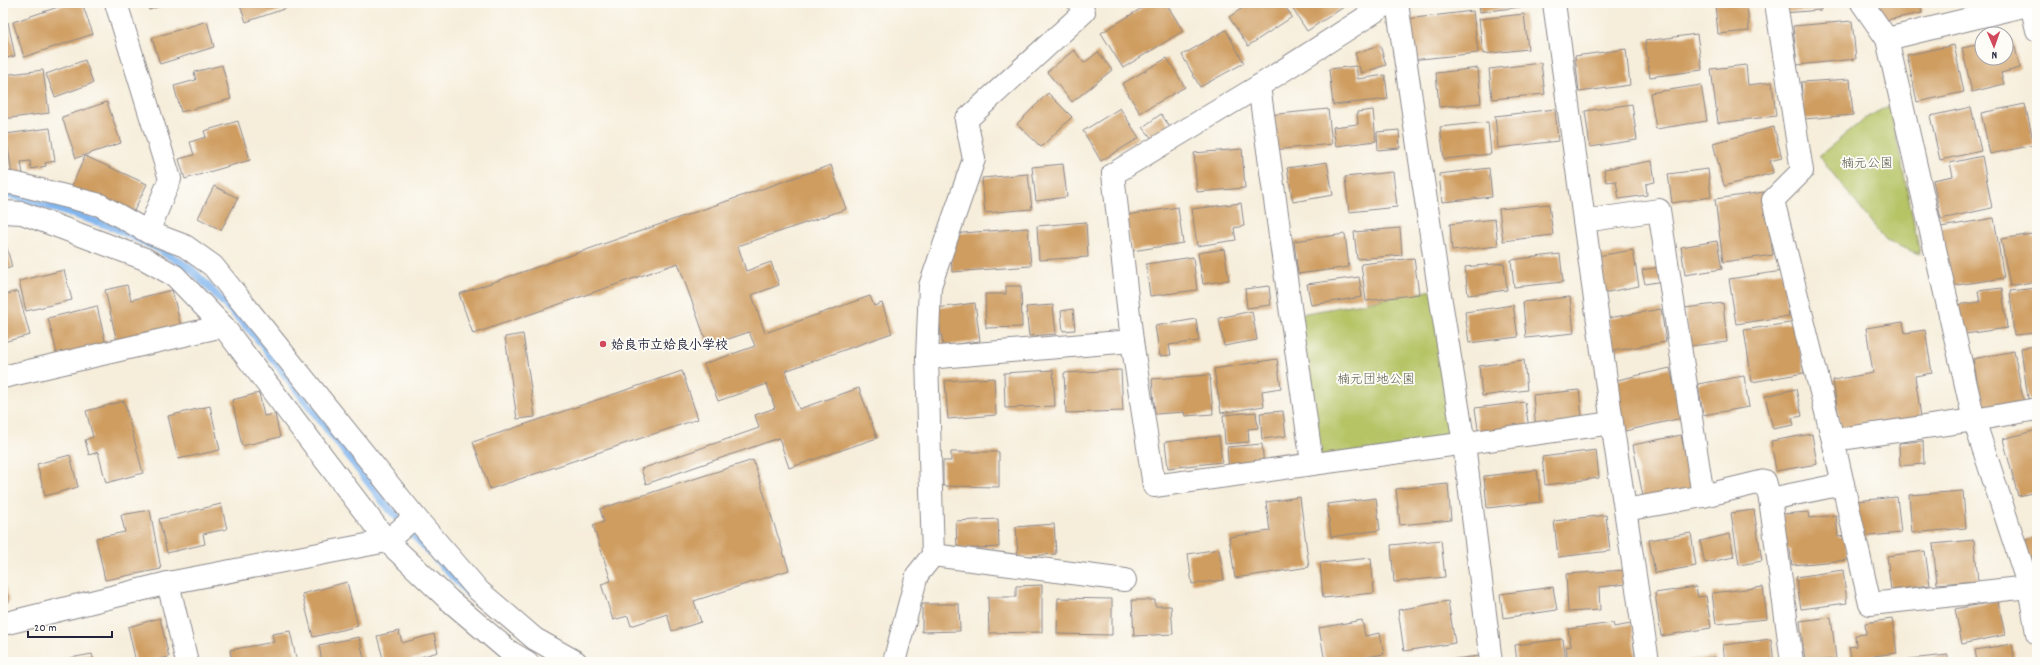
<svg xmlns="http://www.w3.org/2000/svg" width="2040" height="665" font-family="Dekko,'Klee One',sans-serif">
<rect width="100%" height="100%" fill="#fdfcf7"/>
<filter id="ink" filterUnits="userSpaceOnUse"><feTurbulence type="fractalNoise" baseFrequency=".025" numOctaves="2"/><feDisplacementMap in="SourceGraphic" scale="8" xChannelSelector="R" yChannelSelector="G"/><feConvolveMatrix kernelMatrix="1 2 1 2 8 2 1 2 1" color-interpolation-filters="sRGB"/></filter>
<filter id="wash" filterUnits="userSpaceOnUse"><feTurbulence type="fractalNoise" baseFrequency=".012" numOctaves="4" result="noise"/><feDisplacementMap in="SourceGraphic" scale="16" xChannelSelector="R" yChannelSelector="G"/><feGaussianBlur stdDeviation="0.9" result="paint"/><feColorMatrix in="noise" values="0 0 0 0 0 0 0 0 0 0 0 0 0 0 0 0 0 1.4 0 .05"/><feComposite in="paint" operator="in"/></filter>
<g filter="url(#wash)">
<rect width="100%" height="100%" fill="#f6eedb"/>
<!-- green -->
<g fill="#b6c466" stroke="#6c7350">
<path d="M1890,105l30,149 -34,-13 -67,-85 45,-37z"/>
<path d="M1439,289l25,155 -152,19 -22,-147z"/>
</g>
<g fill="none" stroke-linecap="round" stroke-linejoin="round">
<!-- stream -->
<path stroke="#81b6ef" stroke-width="8" d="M3,195h8l100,31 46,22 34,21 63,65 132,171 84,90"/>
</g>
<g id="blocks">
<!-- building -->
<g fill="#cf9d61">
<path d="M70,3h12l11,31 -69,23 -11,-35z"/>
<path d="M147,3h22l-20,7z"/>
<path d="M239,3h62l-55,19z"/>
<path d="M1150,3h16l17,28 -60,37 -22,-35z"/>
<path d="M1250,3h33l9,14 -44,29 -19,-29z"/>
<path d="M1293,3h57l-43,28 -17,-26z"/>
<path d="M1479,3h49l1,3 -49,6z"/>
<path d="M1747,3l2,28 -31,3 -3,-30z"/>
<path d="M1783,3h37l1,7 -37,3z"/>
<path d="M1877,3h43l2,10 -41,8z"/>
<path d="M1942,3h13v1l-13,2z"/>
<path d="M1473,11l5,42 -67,7 -5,-41z"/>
<path d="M1524,14l4,35 -45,5 -4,-35z"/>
<path d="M207,21l7,26 -54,17 -8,-26z"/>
<path d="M1852,21l4,38 -59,6 -4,-39z"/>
<path d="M8,22l7,34 -12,3v-36z"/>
<path d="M1226,30l18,33 -44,24 -18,-32z"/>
<path d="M1697,34l5,36 -52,7 -5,-36z"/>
<path d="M2013,39l7,29 -19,5 3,11 -32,8 -10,-44 20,-4v14h24v-18z"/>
<path d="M1380,45l6,20 -25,8 -6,-20z"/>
<path d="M1954,45l10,47 -47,10 -10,-47z"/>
<path d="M1626,49l4,36 -51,7 -4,-36z"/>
<path d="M1074,50l10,13 14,-11 14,18 -40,32 -25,-30z"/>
<path d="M1167,58l18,29 -45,26 -18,-29z"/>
<path d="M85,60l8,23 -38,14 -9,-23z"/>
<path d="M1541,63l4,31 -53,5 -3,-30z"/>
<path d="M222,65l9,34 -50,13 -7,-26 22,-6 -2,-8z"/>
<path d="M1746,65l2,20 24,-3 4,34 -58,7 -7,-54z"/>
<path d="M1356,66l2,13 27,-4 3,24 -55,6 -4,-36z"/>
<path d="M1478,68l3,35 -42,4 -3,-34z"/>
<path d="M43,70l6,43 -46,6v-44z"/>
<path d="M1850,79l3,36 -49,4 -3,-37z"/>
<path d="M1701,85l6,36 -51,8 -6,-36z"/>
<path d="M1048,93l24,24 -31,30 -24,-23z"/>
<path d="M107,102l14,41 -45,15 -14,-41z"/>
<path d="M1632,104l5,36 -47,7 -5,-36z"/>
<path d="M2025,104l9,41 -44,9 -9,-41z"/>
<path d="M1971,107l10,44 -41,9 -10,-44z"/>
<path d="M1120,108l19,30 -38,23 -18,-30z"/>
<path d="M1328,109l4,35 -59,6 -4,-35z"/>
<path d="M1555,109l3,32 -60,7 -3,-32z"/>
<path d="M1373,110l3,31 -40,5 -3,-19 25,-3 -1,-12z"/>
<path d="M1161,114l9,13 -18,12 -9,-12z"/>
<path d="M238,121l12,39 -65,19 -6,-20 15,-4 -4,-13 16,-5 -2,-6z"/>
<path d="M1488,122l3,32 -47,5 -4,-32z"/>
<path d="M1774,127l8,31 -12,3 3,12 -49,13 -11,-43z"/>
<path d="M50,128l5,33 -10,2 1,3 -15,3 -1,-8 -9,1 2,12 -11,1 -6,-41z"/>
<path d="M1399,130l1,18 -22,2 -1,-18z"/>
<path d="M1242,149l3,39 -48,4 -3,-39z"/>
<path d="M85,156l62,28 -15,31 -61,-27z"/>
<path d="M1982,156l10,52 -51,11 -8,-39 20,-4 -3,-13z"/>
<path d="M1652,161l3,21 -9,2 1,11 -28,4 -3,-18 -10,1 -2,-13z"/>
<path d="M1327,162l6,33 -40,7 -6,-34z"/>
<path d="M1063,164l4,33 -31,4 -4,-34z"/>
<path d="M831,165l15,44 -108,37 8,25 25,-9 8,23 -27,10 13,38 105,-37 4,10 8,-3 10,30 -107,38 14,38 60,-21 18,50 -88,30 -10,-30 -133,46 -5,-15 118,-41 -4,-13 20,-7 -8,-24 -49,17 -14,-37 51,-18 -6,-14 -41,14 -30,-83 -205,71 -14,-40z"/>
<path d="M1489,168l3,29 -50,5 -3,-28z"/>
<path d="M1708,169l3,28 -39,6 -4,-29z"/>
<path d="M1393,172l4,35 -48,5 -4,-35z"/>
<path d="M1028,174l4,35 -47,4 -3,-35z"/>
<path d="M214,186l24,12 -17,32 -23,-12z"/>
<path d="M1764,192l9,63 -50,7 -8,-63z"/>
<path d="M1241,203l3,23 -10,2 2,12 -39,6 -5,-37z"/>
<path d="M1549,204l4,31 -50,6 -4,-32z"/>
<path d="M1178,207l5,36 -51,8 -6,-36z"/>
<path d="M1994,218l10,60 -54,8 -9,-59z"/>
<path d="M1495,219l3,27 -46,5 -2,-27z"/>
<path d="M1086,222l2,35 -49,3 -2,-34z"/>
<path d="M1028,228l3,38 -79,6 -2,-38z"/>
<path d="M1400,228l2,27 -45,4 -3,-27z"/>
<path d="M3,233l9,34 -9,3z"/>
<path d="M1345,234l4,33 -51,7 -4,-33z"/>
<path d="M2032,234l1,4 4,-1v44l-27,5 -9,-47z"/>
<path d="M1717,241l5,28 -37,6 -4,-28z"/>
<path d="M1224,249l5,31 -26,4 -5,-31z"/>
<path d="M1633,250l6,36 -36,7 -6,-37z"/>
<path d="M1560,254l3,28 -49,5 -3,-27z"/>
<path d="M1193,257l4,33 -47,6 -4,-32z"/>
<path d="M1414,258l5,36 -53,7 -5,-37z"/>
<path d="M1504,263l3,27 -39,5 -3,-28z"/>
<path d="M1661,267l2,14 -18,3 -3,-14z"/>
<path d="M64,270l8,30 -46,11 -7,-30z"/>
<path d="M1782,271l7,45 -53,8 -7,-45z"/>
<path d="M1359,277l3,20 -51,8 -4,-21z"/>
<path d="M127,285l4,15 41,-10 9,37 -64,15 -12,-52z"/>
<path d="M1006,286h15l1,41 -36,1 -1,-34h21z"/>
<path d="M1269,286l2,19 -24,3 -2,-19z"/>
<path d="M2002,288l5,40 -48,7 -4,-30 25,-3 -2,-11z"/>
<path d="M2037,288v45l-23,2 -4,-44z"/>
<path d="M18,291l12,44 -27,7v-47z"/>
<path d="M1570,297l4,36 -48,5 -3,-36z"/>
<path d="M975,303l5,38 -37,5 -6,-38z"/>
<path d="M1723,303l4,39 -37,4 -5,-38z"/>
<path d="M1053,305l3,29 -27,2 -3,-29z"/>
<path d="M1513,305l5,32 -49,6 -4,-31z"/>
<path d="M97,306l9,39 -48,12 -10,-39z"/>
<path d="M1073,309l2,21 -12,1 -2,-20z"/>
<path d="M1661,309l5,33 -53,9 -5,-33z"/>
<path d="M1252,311l5,29 -33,6 -5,-28z"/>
<path d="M1196,319l3,22 -30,4 2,10 -11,1 -5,-30z"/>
<path d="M1796,322l8,51 -52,9 -8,-52z"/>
<path d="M1903,322l2,11 20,-3 7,43 -17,3 6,41 -80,16 -8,-53 40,-7 -7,-45z"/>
<path d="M523,334l12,83 -18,2 -12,-82z"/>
<path d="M2037,346v52l-9,1 -7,-51z"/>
<path d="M2014,351l10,53 -41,8 -10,-53z"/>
<path d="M1277,359l4,29 -19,3 2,15 -43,7 -7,-44z"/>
<path d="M1524,360l3,30 -45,6 -3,-30z"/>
<path d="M1670,368l12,50 -57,13 -12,-50z"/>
<path d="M1053,370l2,36 -50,2 -1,-35z"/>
<path d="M1121,370l2,41 -57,2 -2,-40z"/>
<path d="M682,371l16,48 -208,70 -17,-47z"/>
<path d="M1210,375l3,39 -28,2 -1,-4 -29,2 -3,-35z"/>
<path d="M1744,376l5,31 -46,8 -5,-31z"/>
<path d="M994,378l2,37 -48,4 -3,-38z"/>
<path d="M1796,389l6,27 -10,2 2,7 -21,4 -8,-33z"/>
<path d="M1579,390l4,36 -47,4 -3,-35z"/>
<path d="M259,393l5,23 11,-2 5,23 -38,9 -10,-46z"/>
<path d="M124,401l19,72 -37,10 -8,-31 -9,3 -4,-15 8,-3 -7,-26z"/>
<path d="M1525,402l4,27 -50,7 -4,-28z"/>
<path d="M210,406l10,44 -42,9 -10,-43z"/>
<path d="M1283,411l3,25 -24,3 -2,-26z"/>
<path d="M1256,412l2,16 -10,1 1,13 -24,2 -2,-29z"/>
<path d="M2037,430v62l-19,4 -15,-57z"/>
<path d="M1812,434l5,30 -41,7 -5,-30z"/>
<path d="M1681,435l12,57 -49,10 -11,-57z"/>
<path d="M1219,436l3,26 -54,6 -3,-26z"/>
<path d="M1923,441l1,23 -24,2 -1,-23z"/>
<path d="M1262,444l2,24 -35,3 -2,-24z"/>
<path d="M1596,450l3,28 -54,7 -3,-28z"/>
<path d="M951,452h48v35l-56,-1v-25h8z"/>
<path d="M70,455l8,32 -33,9 -8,-32z"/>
<path d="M753,460l36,110 -95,31 7,21 -29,9 -5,-17 -36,12 -3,-10 -15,4 -12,-36 10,-3 -18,-56 11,-3 -4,-13z"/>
<path d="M1537,470l4,32 -54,6 -3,-32z"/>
<path d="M1448,484l3,36 -51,5 -4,-36z"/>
<path d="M1963,491l3,37 -54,5 -3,-38z"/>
<path d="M1300,497l9,70 -74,11 -6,-41 41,-6 -4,-29z"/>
<path d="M1897,497l4,36 -42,4 -3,-36z"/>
<path d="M1376,498l4,32 -49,7 -4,-33z"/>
<path d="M221,504l6,25 -24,5 2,10 -38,9 -8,-34z"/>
<path d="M150,510l11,59 -56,11 -9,-42 29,-6 -4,-17z"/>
<path d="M1754,510l8,51 -23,4 -8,-52z"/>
<path d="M1809,512l1,6 26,-3 2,22 7,-1 3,24 -56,5 -2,-15h-5l-3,-36z"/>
<path d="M1606,515l4,36 -52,6 -4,-36z"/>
<path d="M998,519l1,28 -42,2 -1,-28z"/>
<path d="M1054,524l2,30 -38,3 -2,-30z"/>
<path d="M1691,533l5,33 -41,7 -6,-33z"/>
<path d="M1730,534l4,23 -29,6 -5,-22z"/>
<path d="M2037,536v32l-5,1 -8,-29z"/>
<path d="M1441,540l4,37 -51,5 -3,-37z"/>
<path d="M1974,540l4,41 -41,3 -4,-40z"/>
<path d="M1219,549l5,31 -32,4 -4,-30z"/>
<path d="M1925,551l5,34 -39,5 -4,-34z"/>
<path d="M1371,558l3,35 -51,5 -3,-35z"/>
<path d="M1626,570l1,14 -28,3 1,23 -32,2 -2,-38z"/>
<path d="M1843,570l4,33 -46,6 -5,-32z"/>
<path d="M3,577l6,25 -6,1z"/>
<path d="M347,582l11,44 -45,11 -11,-43z"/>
<path d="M1042,585v47l-53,1 -1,-36h28v-11z"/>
<path d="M1553,587l4,23 -54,8 -3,-24z"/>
<path d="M1696,587l2,10 8,-1 5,32 -50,8 -6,-43z"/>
<path d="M1763,587l4,32 -51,5 -4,-31z"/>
<path d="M1058,598l54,1v36l-55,-1z"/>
<path d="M1132,600h23v6h16l2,28 -39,2z"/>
<path d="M1448,601l7,42 -51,8 -6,-41z"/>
<path d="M1998,601l7,34 -43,9 -7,-35z"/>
<path d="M922,604h37l1,27 -38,1z"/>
<path d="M1831,617l5,42 -31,3 -5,-41z"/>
<path d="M160,618l9,39 -23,5h-10l-8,-35z"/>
<path d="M1892,619l5,34 -46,6 -2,-12 7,-1 -1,-11 11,-1 -1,-11z"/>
<path d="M1362,620l3,16 15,-3 4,21 -44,8h-15l-6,-34z"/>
<path d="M1613,623l1,4 17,-3 5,37 -68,1 -2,-15 5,-1 -3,-17z"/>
<path d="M290,631l7,31h-65l-2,-12 44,-8 -2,-8z"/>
<path d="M399,631l3,12 32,-9 4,18 -35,10h-19l-7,-26z"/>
<path d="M359,637l6,25h-43l-3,-17z"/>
<path d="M1563,639l3,23h-49l-2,-17z"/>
<path d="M1771,639l3,23h-49l-2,-17z"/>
<path d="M2012,644l3,18h-38l-2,-12z"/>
<path d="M92,654l2,8h-23l-1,-4z"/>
<path d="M1948,655v7h-39v-3z"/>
<path d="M1479,656l1,6h-42v-1z"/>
<path d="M1715,657l1,5h-31v-1z"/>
</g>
</g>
</g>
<g filter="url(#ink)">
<use href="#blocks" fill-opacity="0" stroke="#8c888b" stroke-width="1"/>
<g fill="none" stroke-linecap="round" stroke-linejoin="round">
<defs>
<g id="street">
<path d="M116,3l54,176 -22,53"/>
<path d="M1388,3l-129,83 -146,88 19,167 22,145 458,-63"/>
<path d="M1397,3l42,286 25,155 27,218"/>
<path d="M1554,3l58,420 36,239"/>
<path d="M1776,3l26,168 -29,29 60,240 37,164 159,-17"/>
<path d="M1862,3l25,36 87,381 55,167 8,46"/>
<path d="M1887,39l144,-35 6,26"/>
<path d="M1259,86l53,377"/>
<path d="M3,182l14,2 83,21 48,27 37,14 28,20 202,251 64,74 56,48 41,23"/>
<path d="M3,212l19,1 123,46 30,17 48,50 164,215 62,59 61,52 17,10"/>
<path d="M1584,221l75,-11 44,286"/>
<path d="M927,358l205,-17"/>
<path d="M3,377l220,-51"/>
<path d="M1833,440l141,-20 63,-11"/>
<path d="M1770,499l73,-15"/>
<path d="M1625,510l78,-14 62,-15 5,18 22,163"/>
<path d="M933,555l192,25"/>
<path d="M168,583l19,79"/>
<path d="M3,624l165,-41 219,-42 28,-24"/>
<path d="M894,662l23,-87 16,-20 -6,-197 3,-72 44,-127 -8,-39 118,-108 -5,-9"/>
</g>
</defs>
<!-- street casing -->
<use href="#street" stroke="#8c888b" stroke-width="24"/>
<!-- street -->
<use href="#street" stroke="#fff" stroke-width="22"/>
</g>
</g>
<!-- markers -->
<circle fill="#d1495b" stroke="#fdfcf7" stroke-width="1.5" cx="603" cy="344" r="4"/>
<g text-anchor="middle" stroke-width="3.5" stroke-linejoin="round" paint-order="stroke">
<!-- park labels -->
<g font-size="13" fill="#565b4a" stroke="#fdfcf7">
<text x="1867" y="167">楠元公園</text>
<text x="1376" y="383">楠元団地公園</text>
</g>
<!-- poi labels -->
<g font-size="13" font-weight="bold" fill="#22223b" stroke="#fdfcf7" text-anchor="start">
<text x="611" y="349">姶良市立姶良小学校</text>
</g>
</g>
<!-- margin -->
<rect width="2040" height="665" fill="none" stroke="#fdfcf7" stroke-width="16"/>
<!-- north arrow -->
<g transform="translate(1994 46) rotate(178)"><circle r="19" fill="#fdfcf7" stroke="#a5a5ac"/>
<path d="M0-3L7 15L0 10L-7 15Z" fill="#d1495b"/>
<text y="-6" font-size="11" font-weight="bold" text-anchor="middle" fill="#22223b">N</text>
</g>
<!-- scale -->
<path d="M28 631v6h84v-6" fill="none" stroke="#22223b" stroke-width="2"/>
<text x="34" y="631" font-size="12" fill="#22223b" stroke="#fdfcf7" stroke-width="3" paint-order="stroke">20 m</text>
</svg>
